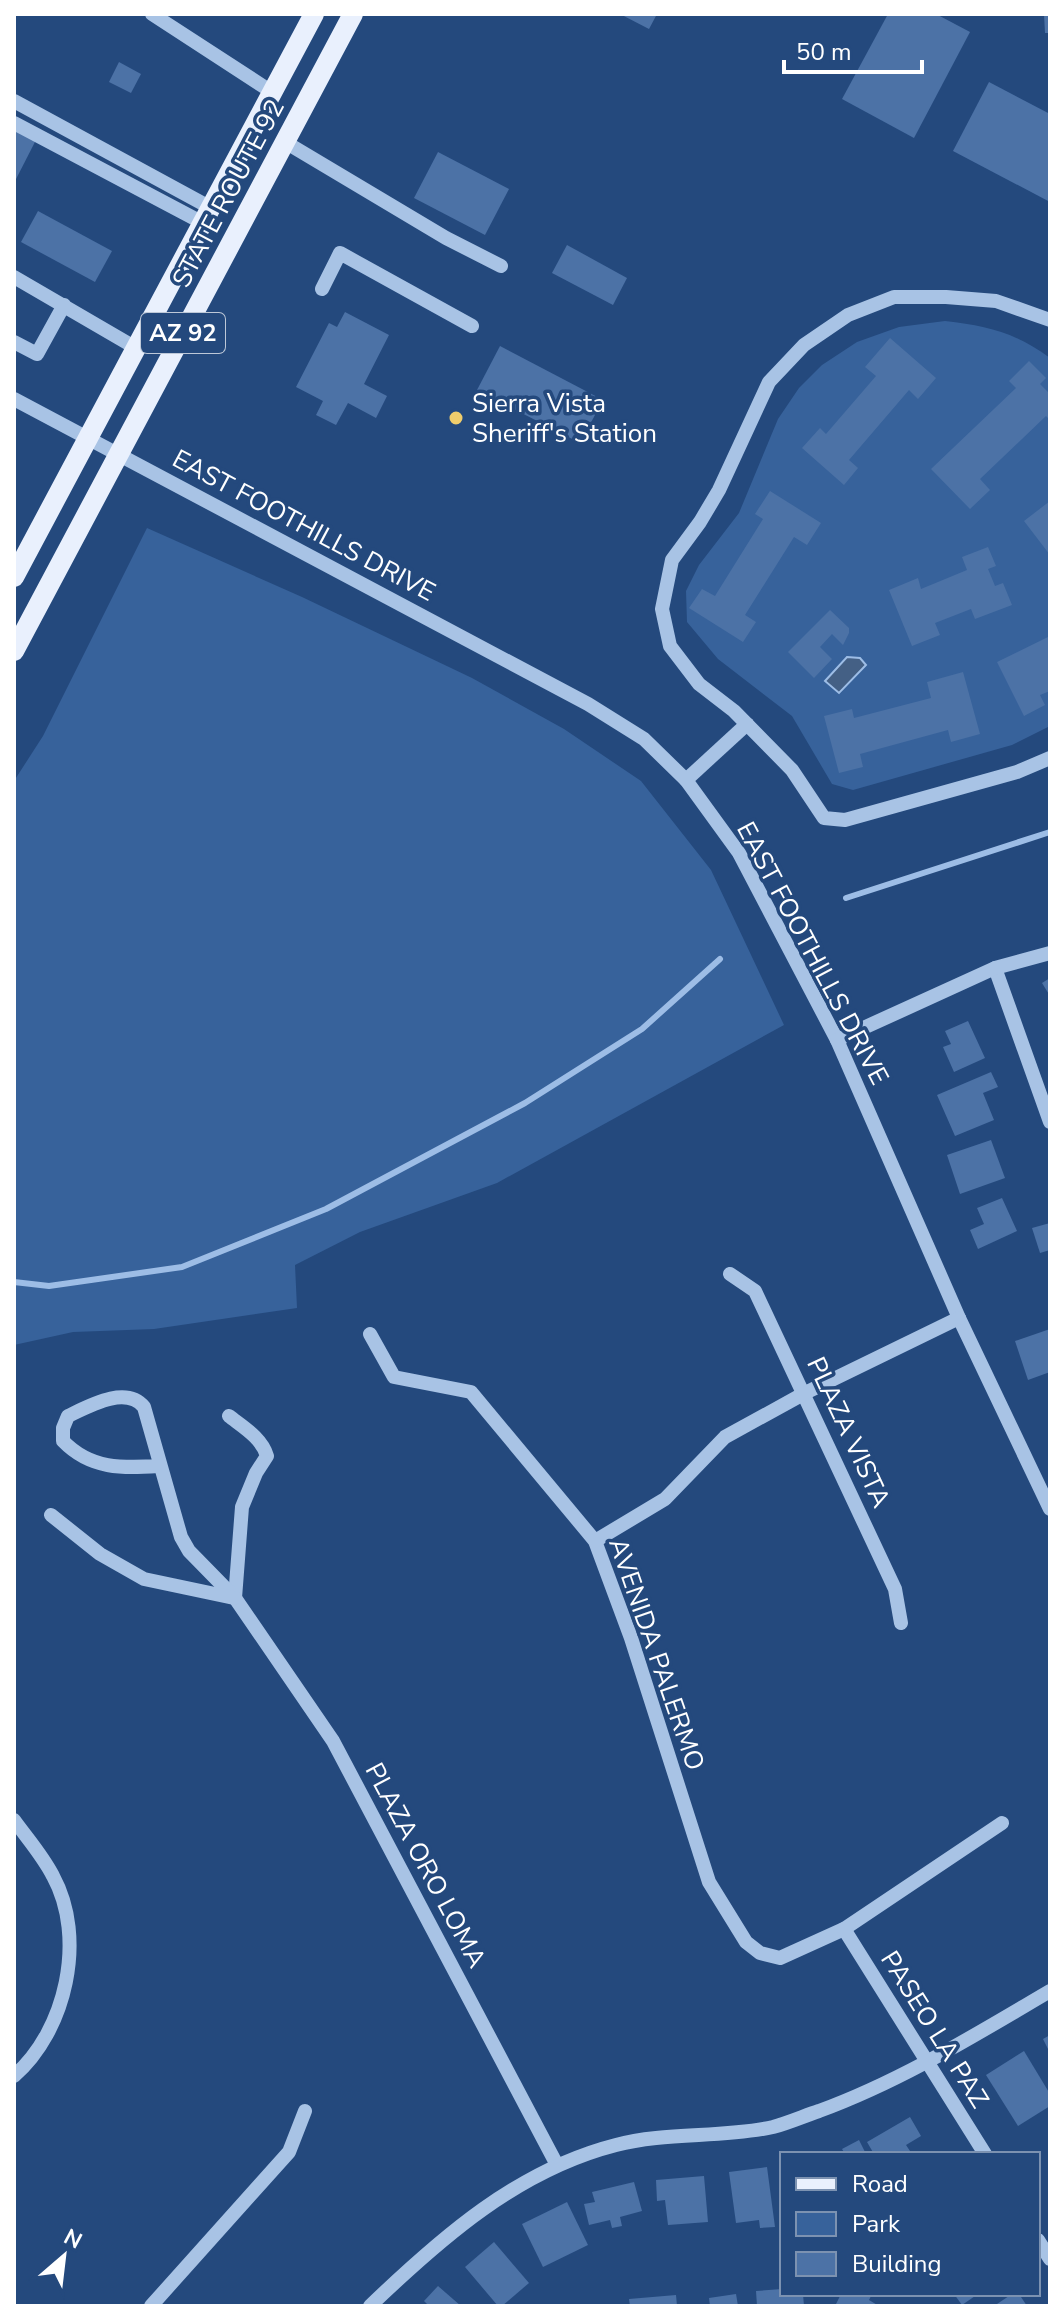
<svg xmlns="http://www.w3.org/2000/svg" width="1064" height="2320" font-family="'Nunito Sans',sans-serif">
<rect width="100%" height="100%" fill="#24497d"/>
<!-- green -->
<g fill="#37629b">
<path d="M945,321c42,5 70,11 105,37v368l-38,19 -159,45 -21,-6 -40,-68 -74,-57 -31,-37 -1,-31 13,-26 40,-52 39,-94 21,-31 23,-23 35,-23 42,-15z"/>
<path d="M147,528l155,69 170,81 92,51 77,52 70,89 73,155 -287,158 -137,49 -65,33 2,43 -143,21 -81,3 -59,13v-564l29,-45z"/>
</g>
<!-- water -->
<path fill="#446085" stroke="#9dbde6" stroke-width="2" d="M847,657l13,1 6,7 -27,28 -14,-12z"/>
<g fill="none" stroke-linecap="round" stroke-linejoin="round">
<!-- stream -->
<g stroke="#9dbde6" stroke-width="6">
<path d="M846,898l204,-66"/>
<path d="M14,1282l35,4 133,-19 144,-58 199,-106 117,-74 78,-70"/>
</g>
</g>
<!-- building -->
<g fill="#4c72a6">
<path d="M620,14h37l-8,15z"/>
<path d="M888,14h48l34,18 -56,106 -72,-39z"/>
<path d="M1044,14h6v19h-5z"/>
<path d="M119,62l22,12 -10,19 -22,-11z"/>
<path d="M989,82l61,32v88l-97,-51z"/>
<path d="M14,126l23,12 -23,45z"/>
<path d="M438,152l71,37 -24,46 -71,-37z"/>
<path d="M38,211l74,40 -17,31 -74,-40z"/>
<path d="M567,245l60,33 -14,27 -61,-32z"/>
<path d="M345,312l44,23 -25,49 23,12 -11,22 -28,-15 -12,22 -20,-10 7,-14 -27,-14 33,-64 8,4z"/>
<path d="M890,338l46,40 -18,21 -9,-9 -60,70 9,8 -14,17 -42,-37 18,-20 6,6 50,-58 -11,-9z"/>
<path d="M500,346l103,54 -23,43 -103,-53z"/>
<path d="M1029,361l17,17 -6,6 10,10v26l-4,-4 -66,63 10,11 -20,19 -39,-40 85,-81 -7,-7z"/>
<path d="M770,491l51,32 -14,22 -13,-8 -49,78 11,7 -13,20 -54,-34 13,-19 13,7 48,-77 -8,-5z"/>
<path d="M1050,501v54l-26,-34z"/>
<path d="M988,547l8,19 -8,3 7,17 8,-3 9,22 -37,14 -4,-10 -36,14 5,12 -28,11 -23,-56 29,-12 3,11 46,-19 -5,-13z"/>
<path d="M830,610l19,18v5l-6,12 -11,-11 -12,13 12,12 -18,19 -26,-26z"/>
<path d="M1050,636v55l-10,4 5,10 -21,11 -27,-54z"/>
<path d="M963,672l17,62 -29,8 -3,-12 -88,24 3,13 -24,6 -15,-57 28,-7 2,9 77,-20 -4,-16z"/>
<path d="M1050,978v18l-8,-13z"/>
<path d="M968,1021l17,37 -31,14 -11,-25 8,-3 -6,-13z"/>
<path d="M991,1072l7,15 -15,6 11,27 -39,16 -18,-41z"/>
<path d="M991,1140l14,38 -45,16 -13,-39z"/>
<path d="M1002,1198l15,33 -39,18 -8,-19 14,-6 -7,-16z"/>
<path d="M1050,1223v27l-10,3 -8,-25z"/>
<path d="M1050,1329v43l-22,8 -13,-39z"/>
<path d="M1050,2035v18l-7,-14z"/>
<path d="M1024,2051l26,43v12l-32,20 -32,-51z"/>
<path d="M910,2117l11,19 -15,9 6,9h-38l-7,-12z"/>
<path d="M859,2140l7,14h-21l-3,-5z"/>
<path d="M767,2167l8,60 -15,1 -1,-8 -23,3 -7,-51z"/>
<path d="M704,2176l4,46 -40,3 -3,-25 -8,1 -1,-21z"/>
<path d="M634,2182l8,29 -22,6 2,9 -10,2 -2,-8 -21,5 -5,-21 11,-2 -3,-10z"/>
<path d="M567,2202l21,43 -45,22 -21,-43z"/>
<path d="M494,2242l35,41 -27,23h-4l-33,-39z"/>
<path d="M438,2286l23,20h-32l-5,-5z"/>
<path d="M782,2289v5h21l1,12h-47l-1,-15z"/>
<path d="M736,2294l2,12h-28l-1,-8z"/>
<path d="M841,2294h31l-3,6 10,6h-44z"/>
<path d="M954,2294h24l-16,11z"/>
<path d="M1012,2294h7l8,12h-33z"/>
<path d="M676,2295l1,11h-47l-1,-7z"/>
</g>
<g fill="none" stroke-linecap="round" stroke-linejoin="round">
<!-- minor -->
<g stroke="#a8c3e5" stroke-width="14">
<path d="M152,14l120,78"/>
<path d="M14,101l197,107"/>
<path d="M14,123l189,100"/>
<path d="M285,142l161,96 55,28"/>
<path d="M14,277l122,71"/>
<path d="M322,289l18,-36 132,73"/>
<path d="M1050,320l-54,-19 -50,-4h-52l-46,18 -44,30 -35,37 -50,108 -19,32 -28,38 -10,49 8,37 29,38 35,27 58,59 32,48 21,2 172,-48 33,-14"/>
<path d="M14,342l23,12 27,-49"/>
<path d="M14,399l574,305 56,35 42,41 53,73 98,187 122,278 91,191"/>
<path d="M686,780l61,-56"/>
<path d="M995,968l55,154"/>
<path d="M837,1040l158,-72 55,-15"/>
<path d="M730,1274l25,17 140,298 6,34"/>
<path d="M370,1334l24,43 77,15 124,149 36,97 78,244 37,60 14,11 20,5 64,-29 158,-106"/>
<path d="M229,1416c14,11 33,22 38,40l-11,17 -14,34 -7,91"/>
<path d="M160,1466c-37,2 -69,4 -97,-25v-13l5,-12c21,-10 58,-31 76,-9l37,130 8,14 46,47 98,143 224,424"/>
<path d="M51,1515l49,39 44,25 90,19"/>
<path d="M595,1541l70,-42 60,-62 80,-44 154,-75"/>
<path d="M14,1820c13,18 29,36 39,56 34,62 13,155 -39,200"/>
<path d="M844,1929l141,225"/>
<path d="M1038,2240l12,19"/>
<path d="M151,2306l138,-154 16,-41"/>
<path d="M370,2306c72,-69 148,-136 246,-161 48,-13 108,-7 157,-18 15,-4 31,-11 46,-16 82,-30 156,-76 231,-120"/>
</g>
<!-- major -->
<g stroke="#e9f0fd" stroke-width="20">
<path d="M14,577l300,-563"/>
<path d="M14,651l339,-637"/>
</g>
</g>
<!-- markers -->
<circle fill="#f0cd6c" stroke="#24497d" stroke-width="3" cx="456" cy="418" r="8"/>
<g text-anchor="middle" stroke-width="7" stroke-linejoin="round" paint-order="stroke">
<!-- shield labels -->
<rect fill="#24497d" stroke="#bdc8d8" stroke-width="2" x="141" y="313" width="84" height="40" rx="6"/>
<g font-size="24" font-weight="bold" fill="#fff">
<text x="183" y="341">AZ 92</text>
</g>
<!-- street labels -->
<g font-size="26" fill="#fff" stroke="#24497d">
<text transform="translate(228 193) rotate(-62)" y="9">STATE ROUTE 92</text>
<text transform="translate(304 525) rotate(28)" y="9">EAST FOOTHILLS DRIVE</text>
<text transform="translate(813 953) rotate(62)" y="9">EAST FOOTHILLS DRIVE</text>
<text transform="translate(849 1432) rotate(65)" y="9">PLAZA VISTA</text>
<text transform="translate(657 1654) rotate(71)" y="9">AVENIDA PALERMO</text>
<text transform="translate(426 1865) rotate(62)" y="9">PLAZA ORO LOMA</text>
<text transform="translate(935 2029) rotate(58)" y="9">PASEO LA PAZ</text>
</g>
<!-- poi labels -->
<g font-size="26" fill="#fff" stroke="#24497d" text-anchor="start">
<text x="472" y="412">Sierra Vista<tspan x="472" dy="30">Sheriff's Station</tspan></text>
</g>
</g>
<!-- border -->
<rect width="1064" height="2320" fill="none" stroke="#ffffff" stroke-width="32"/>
<!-- legend -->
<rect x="780" y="2152" width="260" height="144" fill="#24497d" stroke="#7c92b1" stroke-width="2"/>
<rect x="796" y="2178" width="40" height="12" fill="#e9f0fd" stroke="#7c92b1" stroke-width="2"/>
<text x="852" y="2192" font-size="24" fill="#ffffff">Road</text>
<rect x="796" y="2212" width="40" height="24" fill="#37629b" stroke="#7c92b1" stroke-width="2"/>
<text x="852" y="2232" font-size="24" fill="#ffffff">Park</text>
<rect x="796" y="2252" width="40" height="24" fill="#4c72a6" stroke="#7c92b1" stroke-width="2"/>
<text x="852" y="2272" font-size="24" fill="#ffffff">Building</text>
<!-- north arrow -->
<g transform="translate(64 2256) rotate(28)" stroke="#24497d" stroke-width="6" paint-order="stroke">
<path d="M0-6L14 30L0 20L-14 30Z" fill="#ffffff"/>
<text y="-12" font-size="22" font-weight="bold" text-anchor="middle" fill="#ffffff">N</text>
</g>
<!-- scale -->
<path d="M784 60v12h138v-12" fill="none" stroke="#ffffff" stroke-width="4"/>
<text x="796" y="60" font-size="24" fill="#ffffff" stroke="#24497d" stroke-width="6" paint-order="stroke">50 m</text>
</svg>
